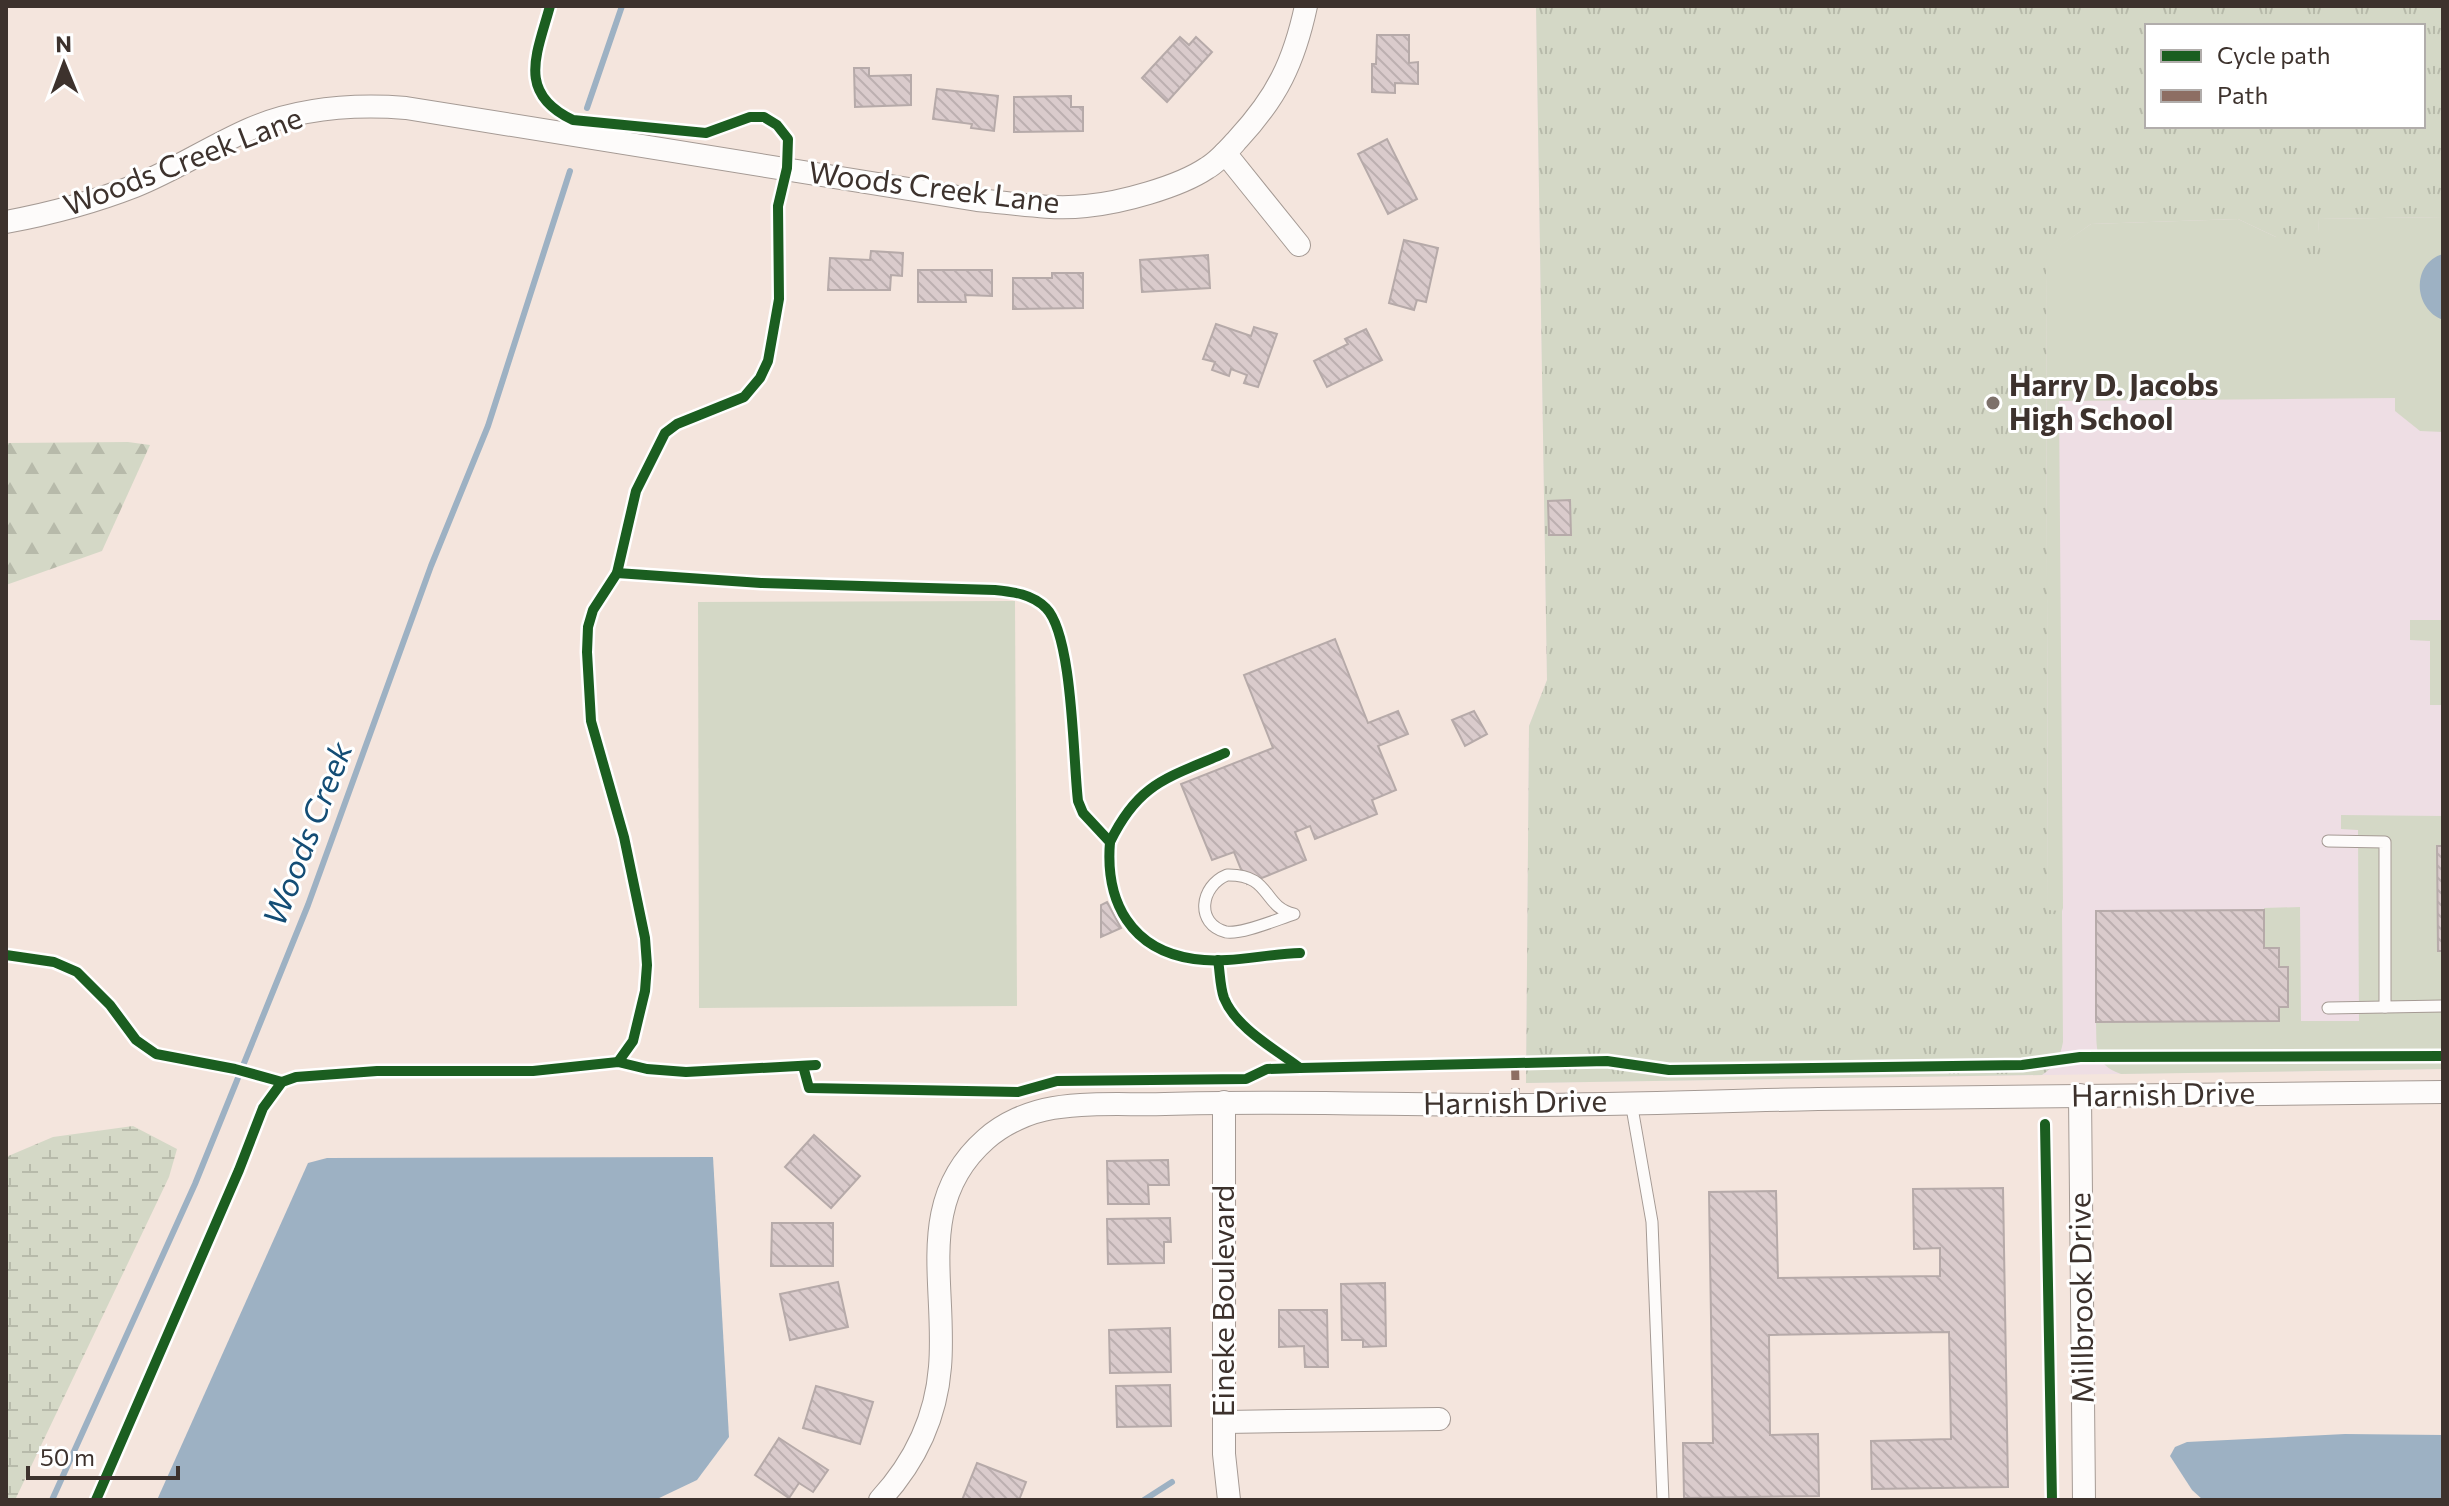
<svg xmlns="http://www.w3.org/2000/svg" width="2449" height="1506" font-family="Commissioner,sans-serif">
<defs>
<pattern id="forest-firs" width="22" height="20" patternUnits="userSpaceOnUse" patternTransform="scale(2)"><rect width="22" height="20" fill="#d4d8c6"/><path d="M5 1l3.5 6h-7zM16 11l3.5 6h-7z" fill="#b7baaa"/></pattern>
<pattern id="wetland-marsh" width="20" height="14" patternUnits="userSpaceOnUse" patternTransform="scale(2)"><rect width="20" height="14" fill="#d4d8c6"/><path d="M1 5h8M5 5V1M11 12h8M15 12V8" fill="none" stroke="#b7baaa"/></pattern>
<pattern id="park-tufts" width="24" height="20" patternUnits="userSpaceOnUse" patternTransform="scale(2)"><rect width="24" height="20" fill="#d4d8c6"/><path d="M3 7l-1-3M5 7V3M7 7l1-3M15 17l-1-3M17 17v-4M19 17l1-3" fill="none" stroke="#b7baaa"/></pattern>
<pattern id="building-back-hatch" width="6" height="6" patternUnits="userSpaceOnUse" patternTransform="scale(2)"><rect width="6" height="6" fill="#dacbcc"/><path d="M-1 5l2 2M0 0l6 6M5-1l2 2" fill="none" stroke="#bcafb0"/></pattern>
</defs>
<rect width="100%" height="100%" fill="#f4e5dd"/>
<!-- education -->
<path fill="#eedee4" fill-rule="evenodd" d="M1536,6h907v1063l-917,14 3,-357 18,-46zM2147,26h276v100h-276z"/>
<!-- grass -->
<g fill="#d4d8c6">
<path d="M2443,217v215l-23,-1 -25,-20v-13l-336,3 4,507 -1,3h-14l-2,-656 45,-31 147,-5 82,39 -2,-39z"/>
<path d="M1015,601l2,405 -318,2 -1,-406z"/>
<path d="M2410,620h33v85h-13v-64l-20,-1z"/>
<path d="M2341,815l102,1v253l-322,5c-28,-10 -24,-26 -25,-52l183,-1v-14h9v-40h-9v-19h-15v-40l36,-1 1,114h58l-1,-191 -17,-1z"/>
</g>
<!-- forest -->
<path fill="url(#forest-firs)" d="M128,442l22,3 -48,106 -96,34v-142z"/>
<!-- wetland -->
<path fill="url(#wetland-marsh)" d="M133,1126l44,23 -8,28 -154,323h-9v-343l47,-20z"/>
<!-- park -->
<path fill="url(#park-tufts)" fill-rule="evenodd" d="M1536,6h907v211l-125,2 3,39 -37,1 -8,-22 -38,-18 -147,5 -45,32 2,654 14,1 1,131c-3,16 -8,24 -21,33l-516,8 3,-357 18,-46zM2147,26h276v100h-276z"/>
<!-- water -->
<g fill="#9db1c3">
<path d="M2443,254v66c-30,-11 -32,-57 0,-66z"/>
<path d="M713,1157l16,280 -32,43 -42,20h-498l151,-337 19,-5z"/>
<path d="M2345,1434l98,1v65h-240l-11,-10 -22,-34 5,-9 12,-5z"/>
</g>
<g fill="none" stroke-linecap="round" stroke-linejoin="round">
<!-- stream -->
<g stroke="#9db1c3" stroke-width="6">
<path d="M587,108l35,-102"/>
<path d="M52,1500l143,-316 113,-279 123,-339 57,-140 82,-255"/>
<path d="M1144,1500l28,-18"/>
</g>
</g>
<!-- building -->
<g fill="url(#building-back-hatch)" stroke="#b6aaa9" stroke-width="2">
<path d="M1377,35h32v28l9,-1v22l-23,-1v10l-23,-1v-28h4z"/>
<path d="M1180,37l9,8 7,-8 16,15 -45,50 -25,-24z"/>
<path d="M854,68h15v8l42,-1v30l-56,2z"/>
<path d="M937,89l61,7 -4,35 -23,-3 1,-4 -39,-5z"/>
<path d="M1071,96v11h12v24l-69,1v-35z"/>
<path d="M1387,139l30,60 -29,15 -30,-60z"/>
<path d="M1404,240l34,8 -12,54 -9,-2 -3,10 -25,-7z"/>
<path d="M871,251l32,2 -1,23 -11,-1 -1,15h-62l2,-32 40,2z"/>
<path d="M1208,255l2,33 -68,4 -2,-32z"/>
<path d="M918,270h74v26l-27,-1 1,7h-48z"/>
<path d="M1052,273h31v35l-70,1v-31h39z"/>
<path d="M1216,324l35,12 3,-9 23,7 -19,53 -14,-4 3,-8 -16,-6 -2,7 -17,-6 3,-8 -12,-3z"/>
<path d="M1366,329l16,31 -55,27 -13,-26 34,-17 -3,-5z"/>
<path d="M1570,500l1,35h-22l-1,-34z"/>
<path d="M1335,639l33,84 30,-12 10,23 -30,12 18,44 -24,10 5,14 -62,25 -5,-13 -15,6 11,28 -59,24 -13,-32 -22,8 -31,-76 92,-36 -29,-73z"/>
<path d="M1474,711l13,23 -22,12 -13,-26z"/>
<path d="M2437,846h6v105h-5z"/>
<path d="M1107,902l14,26 -20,9v-32z"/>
<path d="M2264,910v38h15v19h9v40h-9v14l-183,1v-111z"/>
<path d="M814,1135l46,41 -29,32 -46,-41z"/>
<path d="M1168,1160l1,25h-21l1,19h-41l-1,-43z"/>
<path d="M2003,1188l5,299 -136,2 -1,-48 80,-2 -2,-107 -180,3 1,100 48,-1 1,62 -135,2 -1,-55h30l-4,-251 67,-1 2,87 162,-2v-28l-26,1 -1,-60z"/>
<path d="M1170,1218l1,24h-7v21l-56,1 -1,-45z"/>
<path d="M772,1223h61v43h-62z"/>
<path d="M838,1282l10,45 -58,13 -10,-46z"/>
<path d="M1385,1283l1,63 -23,1v-7h-21l-1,-56z"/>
<path d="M1279,1310h48l1,57h-23l-1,-21 -25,1z"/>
<path d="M1170,1328l1,44 -61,1 -1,-43z"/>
<path d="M1170,1385l1,41 -54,1 -1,-41z"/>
<path d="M816,1386l57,16 -13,42 -57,-16z"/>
<path d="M779,1438l49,32 -15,22 -14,-9 -10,15 -34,-23z"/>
<path d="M977,1463l49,19 -7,18h-57z"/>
</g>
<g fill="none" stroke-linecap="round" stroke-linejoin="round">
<defs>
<g id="service">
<path d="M2328,841l57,1v165"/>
<path d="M1227,875c45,-1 35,32 67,39 -16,5 -53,21 -68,18 -31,-8 -26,-46 1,-57z"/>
<path d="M2328,1008l115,-2"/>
<path d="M1631,1102l21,120 11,278"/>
</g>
<g id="minor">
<path d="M1225,153l74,92"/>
<path d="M6,222c43,-8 88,-20 129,-36 40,-16 76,-40 115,-57 49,-21 104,-25 156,-21l571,92c36,3 73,10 109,6 34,-3 93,-19 121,-38 12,-7 22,-19 31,-29 39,-42 56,-77 68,-133"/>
<path d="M2080,1095l4,405"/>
<path d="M1224,1102v352l5,46"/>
<path d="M1225,1422l214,-3"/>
<path d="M880,1500c34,-37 56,-82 60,-133 7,-82 -26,-165 46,-228 18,-16 43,-27 67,-31 36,-6 75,-3 112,-4 115,-4 230,1 345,1 103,0 205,-4 308,-6 208,-3 417,-4 625,-7"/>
</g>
</defs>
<!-- service casing -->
<use href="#service" stroke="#a59a94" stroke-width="13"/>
<!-- minor casing -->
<use href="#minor" stroke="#a59a94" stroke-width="24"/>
<!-- service -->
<use href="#service" stroke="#fdfbfa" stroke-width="11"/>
<!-- minor -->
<use href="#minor" stroke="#fdfbfa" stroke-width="22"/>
<!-- quiet -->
<path stroke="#8d6e63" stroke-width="8" stroke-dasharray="16 8" stroke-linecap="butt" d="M1515,1064l1,41"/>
<defs>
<g id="cycleway">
<path d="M550,6c-13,48 -34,87 23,114l133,13 44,-16h14l13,8 11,14 -1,29 -9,38 1,93 -11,62 -8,17 -16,19 -67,27 -12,9 -29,58 -19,82 -24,37 -5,17 -1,25 4,69 33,116 21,101 2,27 -2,26 -12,50 -15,21"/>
<path d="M617,573l144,10 234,7c19,2 37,4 51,18 27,27 27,152 32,193l5,12 27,29c-5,60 21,108 84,117 35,5 71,-5 106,-6"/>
<path d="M1110,842c29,-60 58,-64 115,-89"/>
<path d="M6,955l48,7 23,10 33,33 26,35 20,14 79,15 47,13"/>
<path d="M1218,960c2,12 2,27 6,38 12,30 51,51 76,70"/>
<path d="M803,1066l6,22 209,4 39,-11 189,-2 21,-10 33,-1 307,-7 62,9 353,-5 58,-8 363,-1"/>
<path d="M2045,1124l7,376"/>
<path d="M96,1500l143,-330 24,-62 19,-26 14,-5 81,-6h156l85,-9 29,7 39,3 130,-7"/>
</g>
</defs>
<!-- cycleway casing -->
<use href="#cycleway" stroke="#fff" stroke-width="15"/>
<!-- cycleway -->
<use href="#cycleway" stroke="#1b5e20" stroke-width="10"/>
</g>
<!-- markers -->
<circle fill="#7d716b" stroke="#fff" stroke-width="3" cx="1993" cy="403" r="8"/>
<g text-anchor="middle" stroke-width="6" stroke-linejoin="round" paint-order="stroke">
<!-- street labels -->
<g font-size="30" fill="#3d322d" stroke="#fff">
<text transform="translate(183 162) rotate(-21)" y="10">Woods Creek Lane</text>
<text transform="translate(934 188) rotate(7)" y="10">Woods Creek Lane</text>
<text transform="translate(2163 1095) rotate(-1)" y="10">Harnish Drive</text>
<text transform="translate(1515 1103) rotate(-1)" y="10">Harnish Drive</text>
<text transform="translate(2082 1298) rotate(-91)" y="10">Millbrook Drive</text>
<text transform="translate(1224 1301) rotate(-90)" y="10">Eineke Boulevard</text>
</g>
<!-- poi labels -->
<g font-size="30" font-weight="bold" fill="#3d322d" stroke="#fff" text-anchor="start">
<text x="2009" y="396">Harry D. Jacobs<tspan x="2009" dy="34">High School</tspan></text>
</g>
<!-- water labels -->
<g font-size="32" font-style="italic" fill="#144d75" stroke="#fff">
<text transform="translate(308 834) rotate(-69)" y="11">Woods Creek</text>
</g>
</g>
<!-- border -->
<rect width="2449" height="1506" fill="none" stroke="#3d322d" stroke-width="16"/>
<!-- legend -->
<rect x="2145" y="24" width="280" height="104" fill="#ffffff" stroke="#b1adab" stroke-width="2"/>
<rect x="2161" y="50" width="40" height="12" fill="#1b5e20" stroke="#b1adab" stroke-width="2"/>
<text x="2217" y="64" font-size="24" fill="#3d322d">Cycle path</text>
<rect x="2161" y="90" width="40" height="12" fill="#8d6e63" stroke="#b1adab" stroke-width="2"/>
<text x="2217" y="104" font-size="24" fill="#3d322d">Path</text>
<!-- north arrow -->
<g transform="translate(64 64) rotate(359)" stroke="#ffffff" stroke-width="6" paint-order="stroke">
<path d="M0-6L14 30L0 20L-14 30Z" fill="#3d322d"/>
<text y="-12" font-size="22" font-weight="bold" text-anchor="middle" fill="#3d322d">N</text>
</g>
<!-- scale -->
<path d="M28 1466v12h150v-12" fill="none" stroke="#3d322d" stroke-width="4"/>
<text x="40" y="1466" font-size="24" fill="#3d322d" stroke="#ffffff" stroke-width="6" paint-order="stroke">50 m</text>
</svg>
